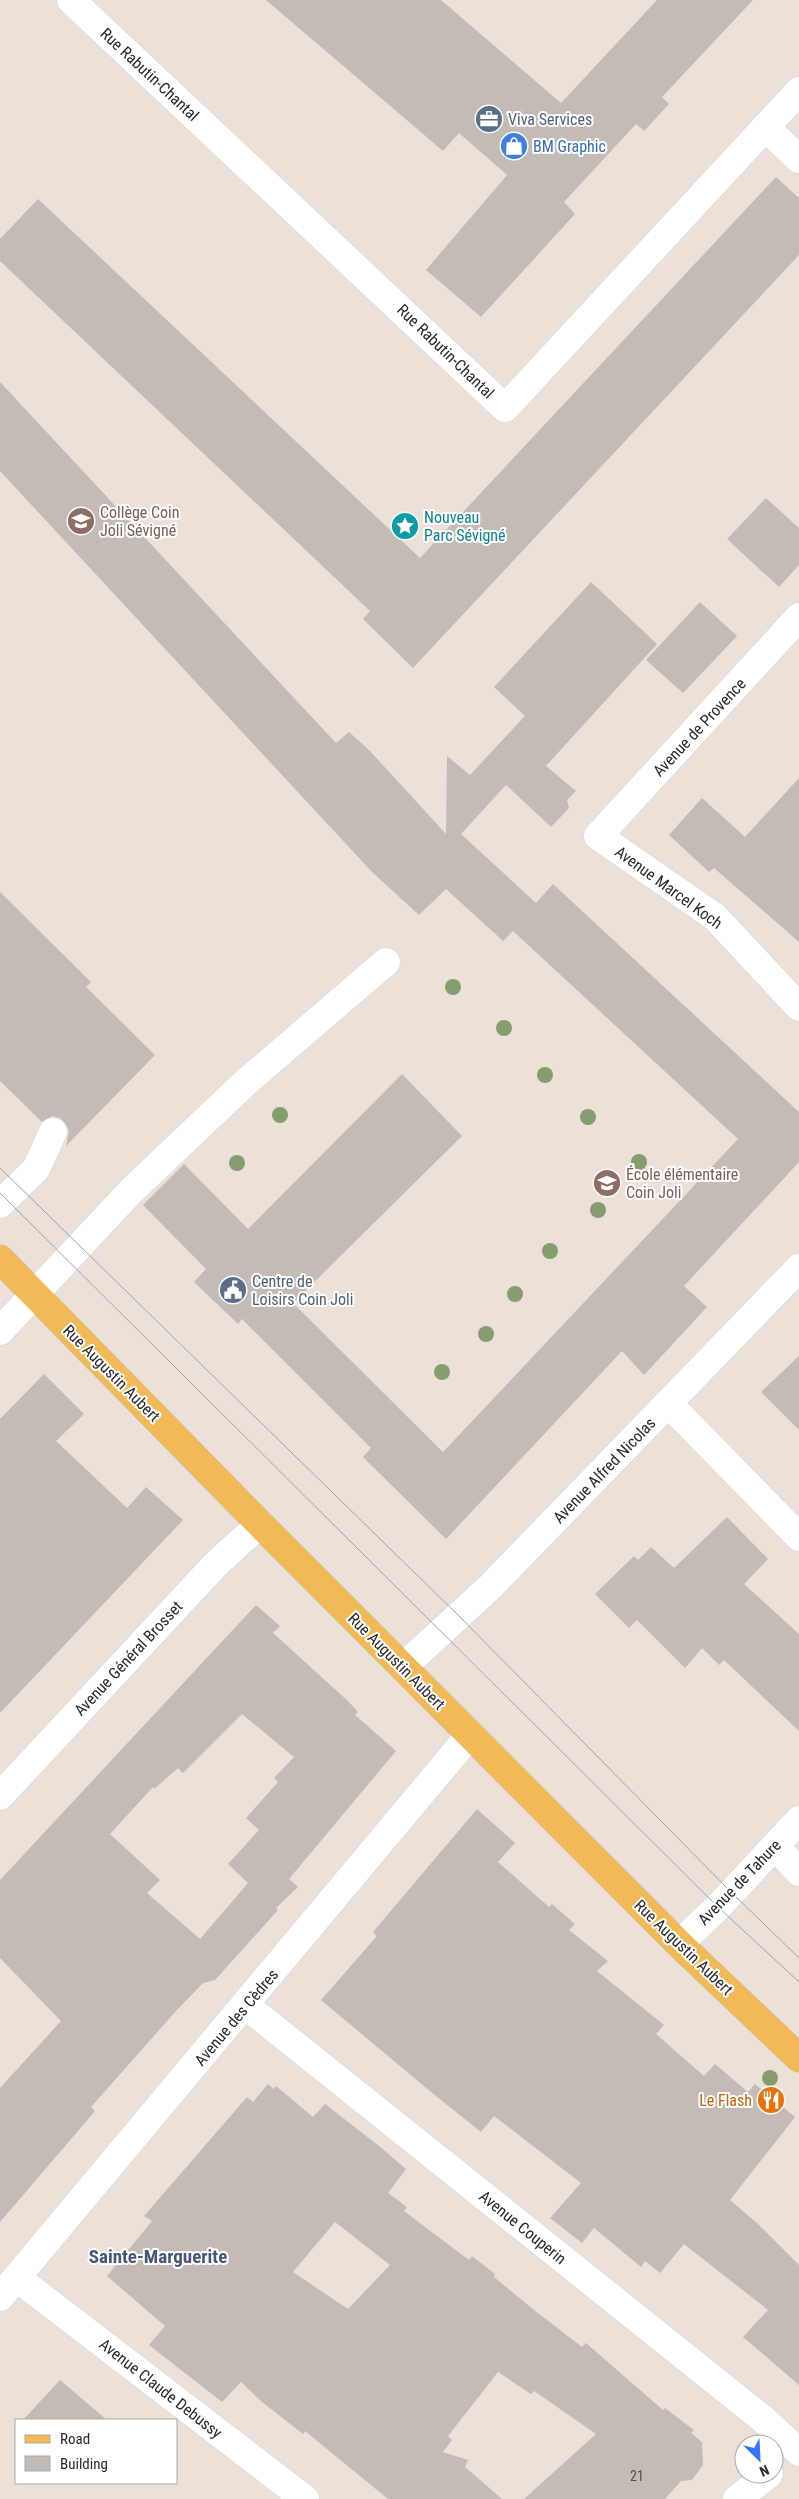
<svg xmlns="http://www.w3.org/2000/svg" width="799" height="2499" font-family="'Roboto Condensed',sans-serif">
<rect width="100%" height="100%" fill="#ebe1d9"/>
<!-- building -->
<g fill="#c3bbb6" fill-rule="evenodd">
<path d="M266,0h175l120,103 96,-103h96l-91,97 7,7 -25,27 -8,-7 -72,78 11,12 -94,103 -55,-47 81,-95 -48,-42 -16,18z"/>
<path d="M776,177l23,21v57l-386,413 -50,-49 7,-8 -370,-350v-22l38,-40 382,359z"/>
<path d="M0,382l336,361 13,-11 21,19 76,83 1,-78 23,19 55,-59 -31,-29 97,-105 66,62 -111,122 30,25 -9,9 2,8 -18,19 -45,-42 -45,49 75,69 17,-19 246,228v50l-115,124 23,21 -63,68 -22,-24 -176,188 -83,-82 8,-9 -129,-129 -4,5 -44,-42 12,-13 -63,-64 41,-41 64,65 154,-155 60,62 -169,167 150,149 295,-313 -225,-208 -10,10 -57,-52 -27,26 -47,-43 -372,-401z"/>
<path d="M766,498l33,30v37l-20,22 -52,-48z"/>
<path d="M700,602l37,34 -54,57 -37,-33z"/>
<path d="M799,778v164l-85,-74 -5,4 -40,-37 33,-37 43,39z"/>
<path d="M0,892l91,90 -5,5 69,68 -89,91 3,-15 -4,-8 -5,-5 -8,-2 -10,6 -42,-41z"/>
<path d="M799,1356v74l-38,-38z"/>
<path d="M44,1374l40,40 -28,27 71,67 19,-21 37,33 -183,193v-294z"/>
<path d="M727,1517l41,42 -24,25 55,50v97l-75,-71 -5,5 -17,-17 -17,20 -48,-48 -8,8 -34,-34 39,-38 4,4 13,-13 23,21z"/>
<path d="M256,1605l24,21 -7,7 75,68 10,11 -3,3 41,36 -107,128 9,8 -22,21 2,2 -63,70 -12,3 -27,28 -85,96 4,4 -95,111v-134l61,-67 -61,-63v-78zM242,1714l52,43 -20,21 4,4 -32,36 13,12 -31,34 20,19 -48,56 -53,-46 13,-13 -50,-46 43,-47 1,2 24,-21 5,5z"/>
<path d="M477,1809l38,34 -17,19 51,45 3,-3 23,20 -6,6 39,31 -11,10 67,54 -8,9 48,42 11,-12 33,28 7,-8 40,33 -65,83 28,24 41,41v120l-56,-48 25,-27 -84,-66 -24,29 -15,-12 -4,6 -47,-39 -12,15 -32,-25 31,-35 -87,-67 -13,16 -50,-40 -110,-92 56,-64 -4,-4z"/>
<path d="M268,2084l6,5 2,-3 37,31 12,-13 54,42 27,23 -18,24 19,14 -3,4 65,49 3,-4 23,18 -1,3 40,33 48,37 4,-4 77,67 2,-2 29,22 -3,3 11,9 1,23 -11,15 -11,1 -16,18h-141l72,-65 -62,-43 -3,3 -33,-22 -50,64 4,4 -9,12 25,8 -3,7 37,32h-114l-83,-68 -2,3 -41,-32 -21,-20 -19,20 -73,-57 16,-19 -58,-50 45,-55 -8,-5 103,-119 6,5zM335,2222l55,43 -42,44 -55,-37z"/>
<path d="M60,2380l47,40h-84z"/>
</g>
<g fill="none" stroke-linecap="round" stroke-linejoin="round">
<defs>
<g id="minor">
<path d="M71,0l434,408 294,-317"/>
<path d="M765,127l34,32"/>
<path d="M799,617l-201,219 117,81 84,90"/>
<path d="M0,1204l36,-35 17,-37"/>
<path d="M0,1331l131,-140 115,-109 140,-120"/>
<path d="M668,1403l131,134"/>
<path d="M404,1666l87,-80 308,-318"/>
<path d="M0,1796l216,-232 44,-40"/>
<path d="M775,1846l24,26"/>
<path d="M679,1944l39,-37 81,-87"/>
<path d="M245,2005l518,414 36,33"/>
<path d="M17,2278l288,221"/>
<path d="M0,2297l470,-562"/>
<path d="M737,2499l32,-25"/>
</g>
<path id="major" d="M0,1259l260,265 419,420 120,114"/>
</defs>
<!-- minor casing -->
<use href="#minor" stroke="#ced5e2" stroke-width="29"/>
<!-- major casing -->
<use href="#major" stroke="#c3c3c3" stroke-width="29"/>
<!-- minor -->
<use href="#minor" stroke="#fff" stroke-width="28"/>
<!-- major -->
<use href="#major" stroke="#f2b957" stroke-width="28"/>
<!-- tram -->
<g stroke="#9ca2b3" stroke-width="1">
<path d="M0,1168l459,448 272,276 68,66"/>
<path d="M0,1193l718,714 81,75"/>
</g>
</g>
<!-- trees -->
<g fill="#859d6f">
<circle cx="453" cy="987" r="8"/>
<circle cx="504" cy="1028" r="8"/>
<circle cx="545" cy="1075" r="8"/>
<circle cx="280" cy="1115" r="8"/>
<circle cx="588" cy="1117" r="8"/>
<circle cx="639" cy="1162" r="8"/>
<circle cx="237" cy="1163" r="8"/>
<circle cx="598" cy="1210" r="8"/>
<circle cx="550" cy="1251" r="8"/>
<circle cx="515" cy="1294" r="8"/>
<circle cx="486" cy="1334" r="8"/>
<circle cx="442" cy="1372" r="8"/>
<circle cx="770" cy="2078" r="8"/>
</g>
<!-- icons -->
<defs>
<symbol id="office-disc" viewBox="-11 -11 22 22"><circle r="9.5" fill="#5c6f8a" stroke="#fff"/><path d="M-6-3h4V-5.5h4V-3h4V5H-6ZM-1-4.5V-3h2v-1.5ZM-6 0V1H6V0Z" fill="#fff"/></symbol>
<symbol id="shop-disc" viewBox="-11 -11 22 22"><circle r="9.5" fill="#3f7fe0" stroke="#fff"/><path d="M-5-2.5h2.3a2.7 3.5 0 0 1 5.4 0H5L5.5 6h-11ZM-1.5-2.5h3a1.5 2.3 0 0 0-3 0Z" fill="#fff"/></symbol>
<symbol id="school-disc" viewBox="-11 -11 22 22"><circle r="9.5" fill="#8d6e63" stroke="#fff"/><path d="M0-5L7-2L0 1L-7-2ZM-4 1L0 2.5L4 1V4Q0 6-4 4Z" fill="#fff"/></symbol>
<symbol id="sight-disc" viewBox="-11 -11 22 22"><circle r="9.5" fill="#0f9aa8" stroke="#fff"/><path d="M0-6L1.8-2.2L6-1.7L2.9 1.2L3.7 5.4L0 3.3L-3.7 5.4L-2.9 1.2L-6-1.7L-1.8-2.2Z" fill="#fff"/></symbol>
<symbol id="civic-disc" viewBox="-11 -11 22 22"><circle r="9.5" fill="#5c6f8a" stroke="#fff"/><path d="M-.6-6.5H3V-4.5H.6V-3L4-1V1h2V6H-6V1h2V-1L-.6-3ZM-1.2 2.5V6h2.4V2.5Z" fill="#fff"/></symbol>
<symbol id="restaurant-disc" viewBox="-11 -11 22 22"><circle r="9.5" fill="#e8710a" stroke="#fff"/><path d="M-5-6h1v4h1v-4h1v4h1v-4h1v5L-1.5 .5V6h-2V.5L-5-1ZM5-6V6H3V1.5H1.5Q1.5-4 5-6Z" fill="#fff"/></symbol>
</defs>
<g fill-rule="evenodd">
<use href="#office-disc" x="473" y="103" width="32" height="32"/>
<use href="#shop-disc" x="498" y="130" width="32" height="32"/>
<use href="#school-disc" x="65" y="505" width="32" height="32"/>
<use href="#sight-disc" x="389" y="510" width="32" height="32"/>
<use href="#school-disc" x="591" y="1167" width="32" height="32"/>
<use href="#civic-disc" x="217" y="1274" width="32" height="32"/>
<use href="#restaurant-disc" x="755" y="2084" width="32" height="32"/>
</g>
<g text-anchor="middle" stroke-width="4" stroke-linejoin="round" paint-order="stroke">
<!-- number labels -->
<g font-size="14" fill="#4f4d4c">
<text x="637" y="2481">21</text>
</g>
<!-- street labels -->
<g font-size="16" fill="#282828" stroke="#fff">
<text transform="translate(150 74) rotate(43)" y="6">Rue Rabutin-Chantal</text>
<text transform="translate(446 351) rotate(44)" y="6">Rue Rabutin-Chantal</text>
<text transform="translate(699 727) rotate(-47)" y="6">Avenue de Provence</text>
<text transform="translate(669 887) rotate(36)" y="6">Avenue Marcel Koch</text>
<text transform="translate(112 1373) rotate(45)" y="6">Rue Augustin Aubert</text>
<text transform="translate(604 1470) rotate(-46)" y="6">Avenue Alfred Nicolas</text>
<text transform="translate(128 1658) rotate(-47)" y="6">Avenue Général Brosset</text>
<text transform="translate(397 1661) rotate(45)" y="6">Rue Augustin Aubert</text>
<text transform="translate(739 1882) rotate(-46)" y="6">Avenue de Tahure</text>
<text transform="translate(684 1947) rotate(44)" y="6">Rue Augustin Aubert</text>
<text transform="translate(236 2017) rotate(-50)" y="6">Avenue des Cèdres</text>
<text transform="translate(523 2227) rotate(39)" y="6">Avenue Couperin</text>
<text transform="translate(161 2388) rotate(38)" y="6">Avenue Claude Debussy</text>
</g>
<!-- service labels -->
<g font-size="16" fill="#4e5e75" stroke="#fff" text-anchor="start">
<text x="508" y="125">Viva Services</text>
<text x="252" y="1287">Centre de<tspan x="252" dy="18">Loisirs Coin Joli</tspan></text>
</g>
<!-- shop labels -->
<g font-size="16" fill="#366cbe" stroke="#fff" text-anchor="start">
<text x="533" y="152">BM Graphic</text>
</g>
<!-- education labels -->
<g font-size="16" fill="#785e54" stroke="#fff" text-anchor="start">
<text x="100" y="518">Collège Coin<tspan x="100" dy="18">Joli Sévigné</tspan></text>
<text x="626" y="1180">École élémentaire<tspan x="626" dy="18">Coin Joli</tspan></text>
</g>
<!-- culture labels -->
<g font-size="16" fill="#0d838f" stroke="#fff" text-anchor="start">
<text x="424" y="523">Nouveau<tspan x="424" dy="18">Parc Sévigné</tspan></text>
</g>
<!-- food labels -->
<g font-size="16" fill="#c56008" stroke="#fff" text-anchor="end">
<text x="752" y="2106">Le Flash</text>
</g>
<!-- quarter labels -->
<g font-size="19" font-weight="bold" fill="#485779" stroke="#fff">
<text x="158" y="2263">Sainte-Marguerite</text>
</g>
</g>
<!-- legend -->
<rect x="15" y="2419" width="162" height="65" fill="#ffffff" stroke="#a9a9a9"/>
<rect x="25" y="2435" width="25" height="8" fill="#f2b957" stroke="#a9a9a9"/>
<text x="60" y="2444" font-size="15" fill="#282828">Road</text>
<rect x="25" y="2456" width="25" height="15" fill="#c3bbb6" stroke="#a9a9a9"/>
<text x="60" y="2469" font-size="15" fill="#282828">Building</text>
<!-- north arrow -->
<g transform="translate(759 2459) rotate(156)"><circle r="24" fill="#ffffff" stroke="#a9a9a9"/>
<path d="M0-4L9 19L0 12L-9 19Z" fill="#3575fc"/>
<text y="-8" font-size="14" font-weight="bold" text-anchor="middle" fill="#282828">N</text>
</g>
</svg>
